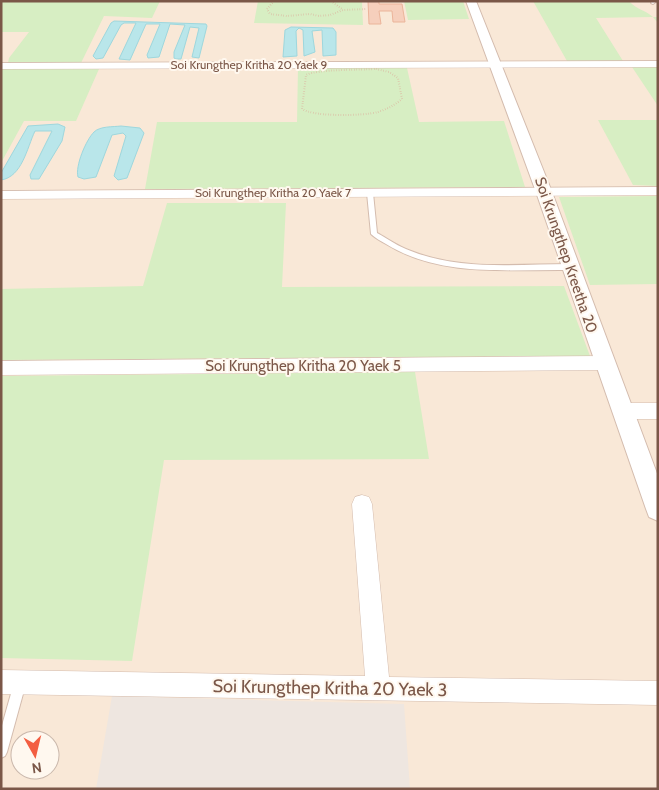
<svg xmlns="http://www.w3.org/2000/svg" width="659" height="790" font-family="Cabin,sans-serif">
<rect width="100%" height="100%" fill="#fef4e7"/>
<!-- residential -->
<path fill="#f9e8d7" fill-rule="evenodd" d="M1,1h657v788h-657zM20,740h30v30h-30z"/>
<!-- industrial -->
<path fill="#eee6e0" d="M112,696l292,8 6,85h-314z"/>
<!-- green -->
<g fill="#d7eec3">
<path d="M1,1h159l-8,17 -48,-2 -23,47h-73l1,-5 20,-26h-28z"/>
<path d="M258,1h104l1,24 -109,-2z"/>
<path d="M404,1h59l6,18 -61,1z"/>
<path d="M533,1h96c9,10 15,8 24,16h5v6l-5,-6 -57,1 27,43h-56z"/>
<path d="M632,67h26v39z"/>
<path d="M298,68h109l12,54 85,-1 21,66 -380,2 12,-67h140z"/>
<path d="M1,69h98l-23,52h-52l-23,42z"/>
<path d="M598,120h60v66l-25,-1z"/>
<path d="M658,196v88l-68,1 -31,-88z"/>
<path d="M167,203h119l-4,84 282,-1 26,70 -589,4v-71l142,-3z"/>
<path d="M415,372l14,87 -265,1 -32,201 -131,-3v-282z"/>
</g>
<!-- water -->
<g fill="#b9e6ea" stroke="#9ed7dd">
<path d="M114,21l92,3 1,2 -8,32 -7,-1 7,-29 -9,-1 -9,32h-5l-2,-1v-6l11,-27 -15,-1 -11,33 -11,1 -1,-3 13,-31h-14l-16,36 -11,-1 17,-36h-12l-3,2 -18,33 -7,1 -3,-3 18,-33z"/>
<path d="M291,27l42,1 3,4v23l-13,1 -1,-26 -10,1 3,21 -11,4 -1,-26 -4,-2 -3,3 1,25 -14,1 2,-27z"/>
<path d="M58,124l7,3 -3,14 -23,38h-8l-1,-4 22,-44h-17c-8,17 -13,46 -34,49v-7l27,-47z"/>
<path d="M121,126l19,2 4,5 -17,45 -9,2 -4,-4 12,-40 -3,-3 -11,2 -16,42 -12,2 -6,-2c-3,-11 8,-37 16,-45 6,-6 19,-5 27,-6z"/>
</g>
<!-- building -->
<path fill="#f6cfbc" stroke="#ebb49a" d="M368,1h11v3h23l3,18h-12l-1,-11h-13l2,13h-12z"/>
<g fill="none" stroke-linecap="round" stroke-linejoin="round">
<defs>
<g id="service">
<path d="M652,1h5l-4,3 -2,-1z"/>
<path d="M370,191l3,2 4,40c11,6 22,14 34,18 50,20 107,13 159,13l4,3 -4,3c-61,-1 -129,8 -184,-26 -5,-3 -11,-6 -15,-10l-4,-41z"/>
<path d="M20,677l4,2 2,4 -19,69 -2,4 -4,2v-29l13,-46 2,-4z"/>
</g>
<g id="minor">
<path d="M658,61v6l-657,2v-6z"/>
<path d="M658,187v8l-657,4v-8z"/>
<path d="M604,356l6,2 2,5 -2,5 -6,2 -603,5v-14z"/>
<path d="M622,403h36v16h-36l-6,-3 -3,-5 3,-5z"/>
<path d="M362,495l7,2 3,7 17,173 269,4v24l-657,-11v-24l364,6 -13,-172 3,-7z"/>
</g>
<path id="tertiary" d="M466,1h10l76,191 106,284v45l-9,-4 -3,-8 -110,-317z"/>
</defs>
<!-- service casing -->
<use href="#service" stroke="#d4bcae" stroke-width="2"/>
<!-- minor casing -->
<use href="#minor" stroke="#d4bcae" stroke-width="1"/>
<!-- tertiary casing -->
<use href="#tertiary" stroke="#d4bcae" stroke-width="2"/>
<!-- path -->
<g stroke="#dcb29e" stroke-width="2" stroke-dasharray="0.5 2" stroke-linecap="butt">
<path d="M274,1l-7,8 3,5 17,2 23,-2 9,2 11,-1 13,-5 23,-1"/>
<path d="M331,1l11,8"/>
<path d="M376,69l13,3 9,6 4,21c-7,6 -15,10 -24,13 -15,4 -64,5 -76,-3l4,-34c12,-6 54,-5 70,-6z"/>
</g>
<!-- service -->
<use href="#service" fill="#fff" fill-rule="evenodd"/>
<!-- minor -->
<use href="#minor" fill="#fff" fill-rule="evenodd"/>
<!-- tertiary -->
<use href="#tertiary" fill="#fff" fill-rule="evenodd"/>
</g>
<g text-anchor="middle" stroke-width="4" stroke-linejoin="round" paint-order="stroke">
<!-- far-street labels -->
<g font-size="12" fill="#7b5748" stroke="#fff8ef">
<text x="249" y="69">Soi Krungthep Kritha 20 Yaek 9</text>
<text x="273" y="197">Soi Krungthep Kritha 20 Yaek 7</text>
</g>
<!-- street labels -->
<g font-size="15" fill="#7b5748" stroke="#fff8ef">
<text transform="translate(566 255) rotate(71)" y="5">Soi Krungthep Kreetha 20</text>
<text x="303" y="371">Soi Krungthep Kritha 20 Yaek 5</text>
</g>
<!-- near-street labels -->
<g font-size="18" fill="#7b5748" stroke="#fff8ef">
<text transform="translate(330 688) rotate(1)" y="6">Soi Krungthep Kritha 20 Yaek 3</text>
</g>
</g>
<!-- border -->
<rect width="659" height="790" fill="none" stroke="#7b5748" stroke-width="5"/>
<!-- north arrow -->
<g transform="translate(35 755) rotate(172)"><circle r="24" fill="#fff8ef" stroke="#cab8ac"/>
<path d="M0-4L9 19L0 12L-9 19Z" fill="#f35e41"/>
<text y="-8" font-size="14" font-weight="bold" text-anchor="middle" fill="#7b5748">N</text>
</g>
</svg>
